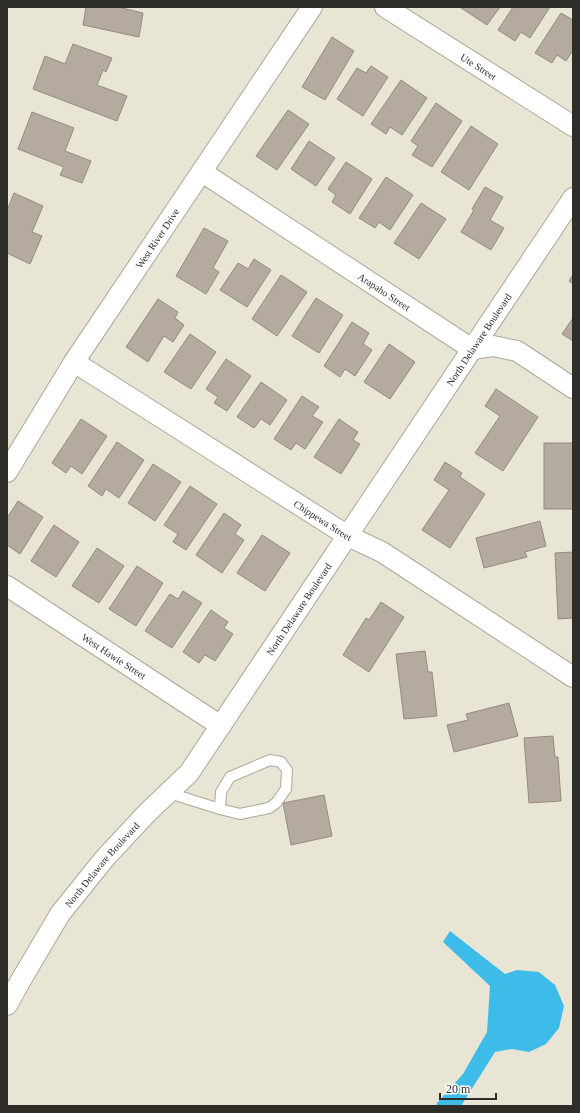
<svg xmlns="http://www.w3.org/2000/svg" width="580" height="1113" font-family="'Times New Roman',serif">
<rect width="100%" height="100%" fill="#e9e5d5"/>
<!-- water -->
<path fill="#3dbce9" d="M450,931l55,43 12,-4 22,2 16,13 9,21 -5,22 -13,16 -17,8 -17,-3 -17,3 -34,54h-25l1,-3 26,-29 24,-42 3,-46 -47,-44z"/>
<!-- building -->
<g fill="#b4aa9e" stroke="#948b7e">
<path d="M86,7h37l-1,1 21,5 -4,24 -56,-12z"/>
<path d="M461,7h39l-13,18 -26,-17z"/>
<path d="M513,7h37l-20,31 -9,-6 -6,9 -17,-11z"/>
<path d="M561,13l12,7v30l-7,11 -9,-6 -5,8 -17,-10z"/>
<path d="M332,37l22,14 -29,49 -23,-13z"/>
<path d="M73,44l39,14 -6,14 -3,-2 -6,15 30,11 -10,25 -84,-32 12,-33 20,8z"/>
<path d="M371,66l17,11 -25,39 -26,-17 20,-31 9,5z"/>
<path d="M401,80l26,18 -25,37 -12,-8 -4,7 -15,-10z"/>
<path d="M436,103l26,18 -30,46 -20,-12 6,-9 -7,-5z"/>
<path d="M288,110l21,14 -32,46 -21,-14z"/>
<path d="M32,112l42,16 -9,23 26,10 -9,22 -22,-8 4,-8 -46,-18z"/>
<path d="M471,126l27,18 -29,46 -28,-18z"/>
<path d="M309,141l26,17 -19,28 -25,-17z"/>
<path d="M346,162l26,17 -22,35 -18,-12 4,-7 -8,-6z"/>
<path d="M386,177l27,18 -23,35 -11,-8 -4,6 -16,-10z"/>
<path d="M485,187l18,10 -13,23 14,8 -13,22 -30,-18 13,-22 -2,-1z"/>
<path d="M14,193l29,13 -11,26 10,4 -12,28 -23,-11v-42z"/>
<path d="M421,203l25,16 -27,40 -25,-16z"/>
<path d="M204,228l24,13 -15,27 6,4 -13,22 -30,-18z"/>
<path d="M254,259l17,11 -24,37 -27,-17 18,-27 10,6z"/>
<path d="M281,275l26,17 -30,44 -25,-17z"/>
<path d="M573,275v9l-4,-3z"/>
<path d="M316,298l27,17 -24,38 -27,-17z"/>
<path d="M158,299l20,13 -3,6 9,7 -11,17 -9,-6 -16,26 -22,-15z"/>
<path d="M573,318v23l-11,-7z"/>
<path d="M352,322l17,11 -6,11 9,6 -17,26 -10,-7 -5,8 -16,-11z"/>
<path d="M190,334l26,18 -25,37 -27,-17z"/>
<path d="M389,344l26,18 -25,37 -26,-17z"/>
<path d="M226,359l25,17 -24,35 -13,-8 4,-6 -12,-8z"/>
<path d="M261,382l26,18 -17,25 -9,-6 -7,9 -17,-11z"/>
<path d="M496,389l42,28 -35,54 -28,-18 25,-37 -15,-10z"/>
<path d="M302,396l17,11 -7,9 11,6 -18,27 -9,-6 -5,7 -17,-11z"/>
<path d="M81,419l26,17 -25,38 -11,-8 -5,7 -14,-10z"/>
<path d="M339,419l19,13 -5,8 7,4 -19,30 -27,-17z"/>
<path d="M117,442l27,18 -25,38 -13,-9 -4,7 -14,-10z"/>
<rect x="544" y="443" width="29" height="66"/>
<path d="M445,462l17,11 -2,4 25,17 -35,54 -28,-18 27,-40 -15,-10z"/>
<path d="M153,464l28,18 -26,39 -27,-18z"/>
<path d="M190,486l27,18 -31,46 -13,-8 5,-8 -14,-9z"/>
<path d="M18,501l25,16 -23,37 -13,-9v-27z"/>
<path d="M224,513l17,12 -6,9 9,6 -22,33 -26,-18z"/>
<path d="M540,521l6,25 -21,6 2,5 -43,11 -8,-30z"/>
<path d="M54,525l25,17 -23,35 -25,-16z"/>
<path d="M262,535l28,18 -25,38 -28,-18z"/>
<path d="M97,548l27,18 -25,37 -27,-17z"/>
<path d="M573,552v66l-15,1 -3,-66z"/>
<path d="M137,566l26,17 -27,43 -27,-17z"/>
<path d="M183,591l19,12 -30,45 -27,-17 25,-37 8,5z"/>
<path d="M381,602l23,15 -35,55 -26,-17 23,-37 3,2z"/>
<path d="M211,610l17,12 -4,6 9,6 -18,27 -10,-6 -6,8 -16,-11z"/>
<path d="M425,651l3,21h4l5,44 -33,3 -8,-65z"/>
<path d="M509,703l9,33 -64,16 -7,-27 21,-5 -2,-6z"/>
<path d="M553,736l2,21h3l3,44 -32,2 -5,-65z"/>
<path d="M324,795l8,41 -41,9 -8,-42z"/>
</g>
<g fill="none" stroke-linecap="round" stroke-linejoin="round">
<defs>
<path id="service" d="M169,793l51,16 20,5 29,-6 7,-5 10,-14 1,-19 -6,-8 -11,-2 -40,17 -9,15 -1,17"/>
<g id="minor">
<path id="s1" d="M385,7l188,119"/>
<path id="s2" d="M202,172l270,177 21,-3 24,5 56,37"/>
<path id="s3" d="M74,362l274,174 34,16 191,125"/>
<path id="s4" d="M7,472l67,-110 238,-355"/>
<path id="s5" d="M7,586l214,140"/>
<path id="s6" d="M7,1005l14,-25 39,-66 45,-56 42,-45 42,-40 384,-575"/>
</g>
</defs>
<!-- service casing -->
<use href="#service" stroke="#aca899" stroke-width="12"/>
<!-- minor casing -->
<use href="#minor" stroke="#aca899" stroke-width="22"/>
<!-- service -->
<use href="#service" stroke="#fff" stroke-width="10"/>
<!-- minor -->
<use href="#minor" stroke="#fff" stroke-width="20"/>
</g>
<g text-anchor="middle" stroke-width="3" stroke-linejoin="round" paint-order="stroke">
<!-- street labels -->
<g font-size="10" fill="#2f2d27" stroke="#fff">
<text dy="4" stroke="none"><textPath href="#s1" startOffset="111">Ute Street</textPath></text>
<text dy="4" stroke="none"><textPath href="#s4" startOffset="278">West River Drive</textPath></text>
<text dy="4" stroke="none"><textPath href="#s2" startOffset="218">Arapaho Street</textPath></text>
<text dy="4" stroke="none"><textPath href="#s6" startOffset="818">North Delaware Boulevard</textPath></text>
<text dy="4" stroke="none"><textPath href="#s3" startOffset="295">Chippewa Street</textPath></text>
<text dy="4" stroke="none"><textPath href="#s6" startOffset="494">North Delaware Boulevard</textPath></text>
<text dy="4" stroke="none"><textPath href="#s5" startOffset="128">West Hawie Street</textPath></text>
<text dy="4" stroke="none"><textPath href="#s6" startOffset="170">North Delaware Boulevard</textPath></text>
</g>
</g>
<!-- border -->
<rect width="580" height="1113" fill="none" stroke="#2f2d27" stroke-width="16"/>
<!-- scale -->
<path d="M440 1093v6h56v-6" fill="none" stroke="#2f2d27" stroke-width="2"/>
<text x="446" y="1093" font-size="12" fill="#2f2d27" stroke="#ffffff" stroke-width="3" paint-order="stroke">20 m</text>
</svg>
